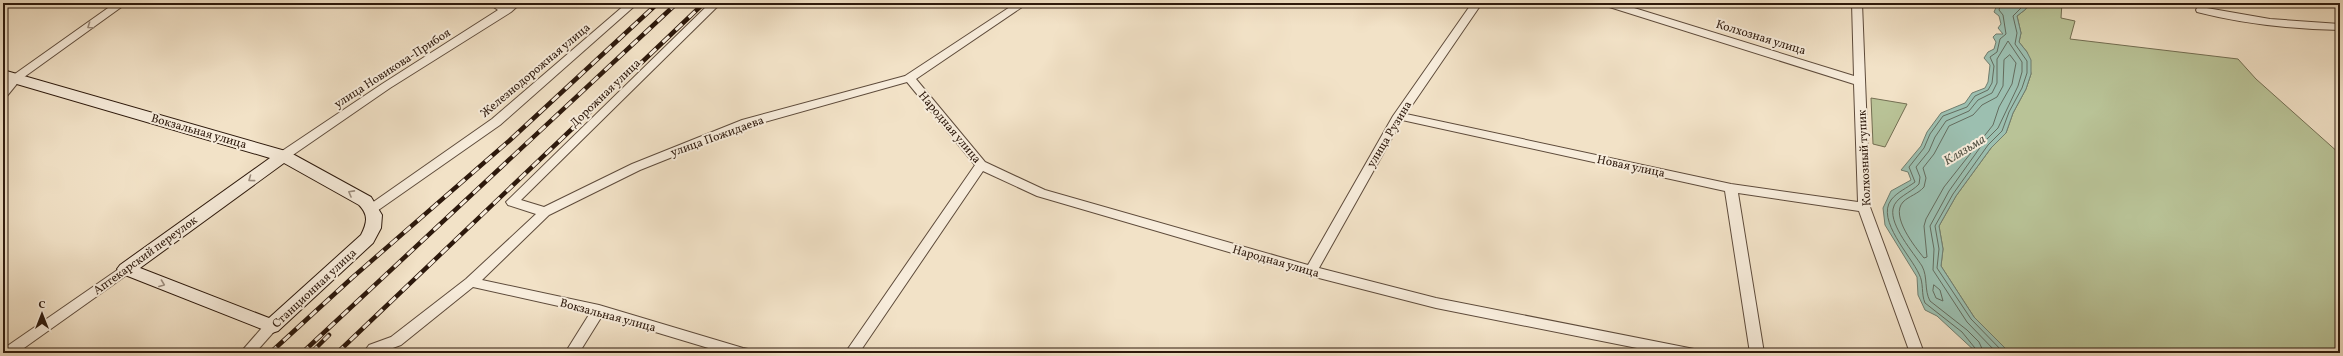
<svg xmlns="http://www.w3.org/2000/svg" width="2343" height="356" font-family="Vollkorn,serif">
<rect width="100%" height="100%" fill="#f2e2c7"/>
<filter id="stains"><feTurbulence type="fractalNoise" baseFrequency=".005" numOctaves="4"/><feColorMatrix values="0 0 0 0 .2 0 0 0 0 .09 0 0 0 0 .02 0 0 0 .5 -.17"/></filter>
<radialGradient id="worn" r=".72"><stop offset=".6" stop-color="#630" stop-opacity="0"/><stop offset="1" stop-color="#630" stop-opacity=".3"/></radialGradient>
<!-- green -->
<g fill="#b9c397" stroke="#736e52">
<path d="M2027,3h35l-1,15 14,3 -5,18 168,20 18,20 84,75v199h-330l-36,-36 -33,-51 2,-17 -4,-23 17,-30 35,-48 15,-15 7,-20 13,-24 5,-15 -4,-22 -8,-10 2,-9 -4,-17 9,-7z"/>
<path d="M1871,98l36,6 -22,43 -12,-3z"/>
</g>
<!-- water -->
<path fill="#9cbfb0" stroke="#707d6e" d="M1998,3h29l-1,6 -9,7 4,17 -2,9 8,10 4,8v14l-5,15 -13,24 -7,20 -15,15 -35,48 -17,30 4,23 -2,17 33,51 36,36h-33l-40,-37 -12,-6 -7,-15 -1,-18 -32,-52 -2,-17 8,-17 20,-11 -3,-8 -7,-2 20,-24 6,-14 14,-19 24,-10 7,-10 13,-5 3,-6 2,-17 -6,-7 4,-6 6,-3 2,-7 -3,-5 3,-3h7l-5,-6 3,-4 -2,-8 -5,-4z"/>
<g fill="none" stroke-linecap="round" stroke-linejoin="round">
<!-- shore -->
<g stroke="#646c5e" stroke-width="1">
<path d="M2010,55l6,8 -4,21 -13,23 -6,18 -49,62 -18,32 -2,7 3,31 -3,1c-9,-11 -34,-42 -21,-56 6,-6 15,-8 21,-15l2,-9 -3,-10 11,-14 15,-28 24,-11 9,-10 15,-8 6,-11 1,-26z"/>
<path d="M1934,285l6,5 3,11 -7,-3 -3,-7z"/>
<path d="M1979,353l-17,-21 -37,-29c-4,-9 -1,-20 -6,-29 -8,-18 -43,-54 -28,-74 6,-8 16,-12 24,-18l-6,-15 15,-19 6,-14 13,-18 24,-9 8,-11 13,-6 4,-7 2,-17 -4,-9 7,-5 3,-13 6,-5 -3,-19 -4,-5 2,-7"/>
<path d="M1984,353l-5,-11 -12,-12 -37,-29c-6,-11 -2,-24 -8,-35 -9,-14 -32,-40 -29,-57 2,-12 18,-16 26,-25l1,-7 -4,-10 13,-16 6,-14 11,-16 23,-10 9,-11 14,-7 5,-10v-24l11,-18 14,21v10l-4,14 -20,42 -14,14 -35,49 -19,35 4,23 -1,21 34,52 30,31"/>
<path d="M2004,353l-33,-34 -34,-51 2,-19 -4,-23 18,-32 35,-49 14,-14 7,-19 13,-24 5,-15v-12l-12,-17 2,-11 -4,-17 9,-9 1,-4"/>
</g>
<defs>
<g id="street">
<path d="M115,3h12l-107,77 -13,16 -4,1v-11l9,-10z"/>
<path d="M488,3h13l4,2 4,-2h12l-10,9 -121,76 -103,71h-8l-2,-3 2,-3 103,-69 116,-74z"/>
<path d="M627,3h11l-138,122 -123,86h-8l-2,-3 2,-3 123,-86z"/>
<path d="M710,3h11l-200,197 23,7 88,-43 110,-44 163,-44 111,-73h12l-112,76 69,83 60,28 263,75 85,-149 79,-113h10l-76,111 325,70 127,18 -4,-118 -251,-79 -1,-2h16l236,73 -2,-73h10l8,204 54,146h-14l-51,-142 -121,-18 26,160h-14l-25,-162 -323,-71 -83,148 117,30 253,50 5,1 2,4h-34l-226,-45 -125,-32 -274,-80 -54,-25 -124,182h-14l130,-188 -68,-83 -157,44 -110,44 -91,45 -67,65 117,25 144,43 5,1 2,4h-25l-123,-37 -23,37h-14l25,-40 -117,-26 -72,58 -22,8h-16l6,-8 22,-8 75,-58 70,-65 -28,-9 -2,-3z"/>
<path d="M2201,7l69,12 70,5v6c-48,-1 -96,-6 -143,-18l-1,-2 1,-2z"/>
<path d="M126,264l5,2 1,3 -1,3 -114,81h-14v-4z"/>
<path d="M272,321l5,1 2,4 -24,27h-15l27,-31z"/>
</g>
<path id="secondary" d="M3,70l286,82 82,45 11,18 -1,13 -8,15 -95,88 -6,2 -152,-60 -3,-4 3,-4 150,-107 -267,-78zM284,163l75,42c10,10 8,18 2,30l-92,83 -129,-50z"/>
</defs>
<!-- street casing -->
<use href="#street" stroke="#5e4b3b" stroke-width="2"/>
<!-- secondary casing -->
<use href="#secondary" stroke="#2d190c" stroke-width="2"/>
<!-- street -->
<use href="#street" fill="#f7ecdb" fill-rule="evenodd"/>
<!-- secondary -->
<use href="#secondary" fill="#f7ecdb" fill-rule="evenodd"/>
<defs>
<g id="rail">
<path d="M270,353l83,-76 156,-136 149,-138"/>
<path d="M302,353l375,-350"/>
<path d="M311,353l18,-18"/>
<path d="M337,353l367,-350"/>
</g>
</defs>
<!-- rail casing -->
<use href="#rail" stroke="#2d190c" stroke-width="4.5"/>
<!-- rail -->
<use href="#rail" stroke="#f7ecdb" stroke-width="3" stroke-dasharray="9" stroke-linecap="butt"/>
</g>
<!-- one-way arrows -->
<defs><path id="oneway-chevron" d="M-2-3.5L2.5 0L-2 3.5" fill="none" stroke-width="1.6" stroke-linecap="round" stroke-linejoin="round"/></defs>
<g stroke="#9c8d7e">
<use href="#oneway-chevron" transform="translate(90 26) rotate(145)"/>
<use href="#oneway-chevron" transform="translate(251 179) rotate(144)"/>
<use href="#oneway-chevron" transform="translate(351 193) rotate(-151)"/>
<use href="#oneway-chevron" transform="translate(162 284) rotate(21)"/>
</g>
<g text-anchor="middle" stroke-width="4" stroke-linejoin="round" paint-order="stroke">
<!-- street labels -->
<g font-size="12" fill="#2d190c" stroke="#f7ecdb">
<text transform="translate(1761 37) rotate(17)" y="4">Колхозная улица</text>
<text transform="translate(392 68) rotate(-33)" y="4">улица Новикова-Прибоя</text>
<text transform="translate(535 70) rotate(-40)" y="4">Железнодорожная улица</text>
<text transform="translate(605 93) rotate(-44)" y="4">Дорожная улица</text>
<text transform="translate(950 127) rotate(50)" y="4">Народная улица</text>
<text transform="translate(199 131) rotate(16)" y="4">Вокзальная улица</text>
<text transform="translate(1389 134) rotate(-59)" y="4">улица Рузина</text>
<text transform="translate(717 136) rotate(-20)" y="4">улица Пожидаева</text>
<text transform="translate(1864 158) rotate(-93)" y="4">Колхозный тупик</text>
<text transform="translate(1631 166) rotate(12)" y="4">Новая улица</text>
<text transform="translate(145 255) rotate(-36)" y="4">Аптекарский переулок</text>
<text transform="translate(1276 261) rotate(16)" y="4">Народная улица</text>
<text transform="translate(314 288) rotate(-43)" y="4">Станционная улица</text>
<text transform="translate(608 315) rotate(15)" y="4">Вокзальная улица</text>
</g>
<!-- water labels -->
<g font-size="13" font-style="italic" fill="#545345" stroke="#f7ecdb">
<text transform="translate(1964 149) rotate(-31)" y="5">Клязьма</text>
</g>
</g>
<!-- margin -->
<rect width="2343" height="356" fill="none" stroke="#f2e2c7" stroke-width="16"/>
<rect x="4" y="4" width="2335" height="348" fill="none" stroke="#2d190c" stroke-width="2"/>
<rect x="8" y="8" width="2327" height="340" fill="none" stroke="#2d190c"/>
<!-- north arrow -->
<g transform="translate(42 314)" stroke="#f7ecdb" stroke-width="3" paint-order="stroke">
<path d="M0-3L7 15L0 10L-7 15Z" fill="#2d190c"/>
<text y="-6" font-size="11" font-weight="bold" text-anchor="middle" fill="#2d190c">С</text>
</g>
<rect width="100%" height="100%" filter="url(#stains)"/>
<rect width="100%" height="100%" fill="url(#worn)"/>
</svg>
